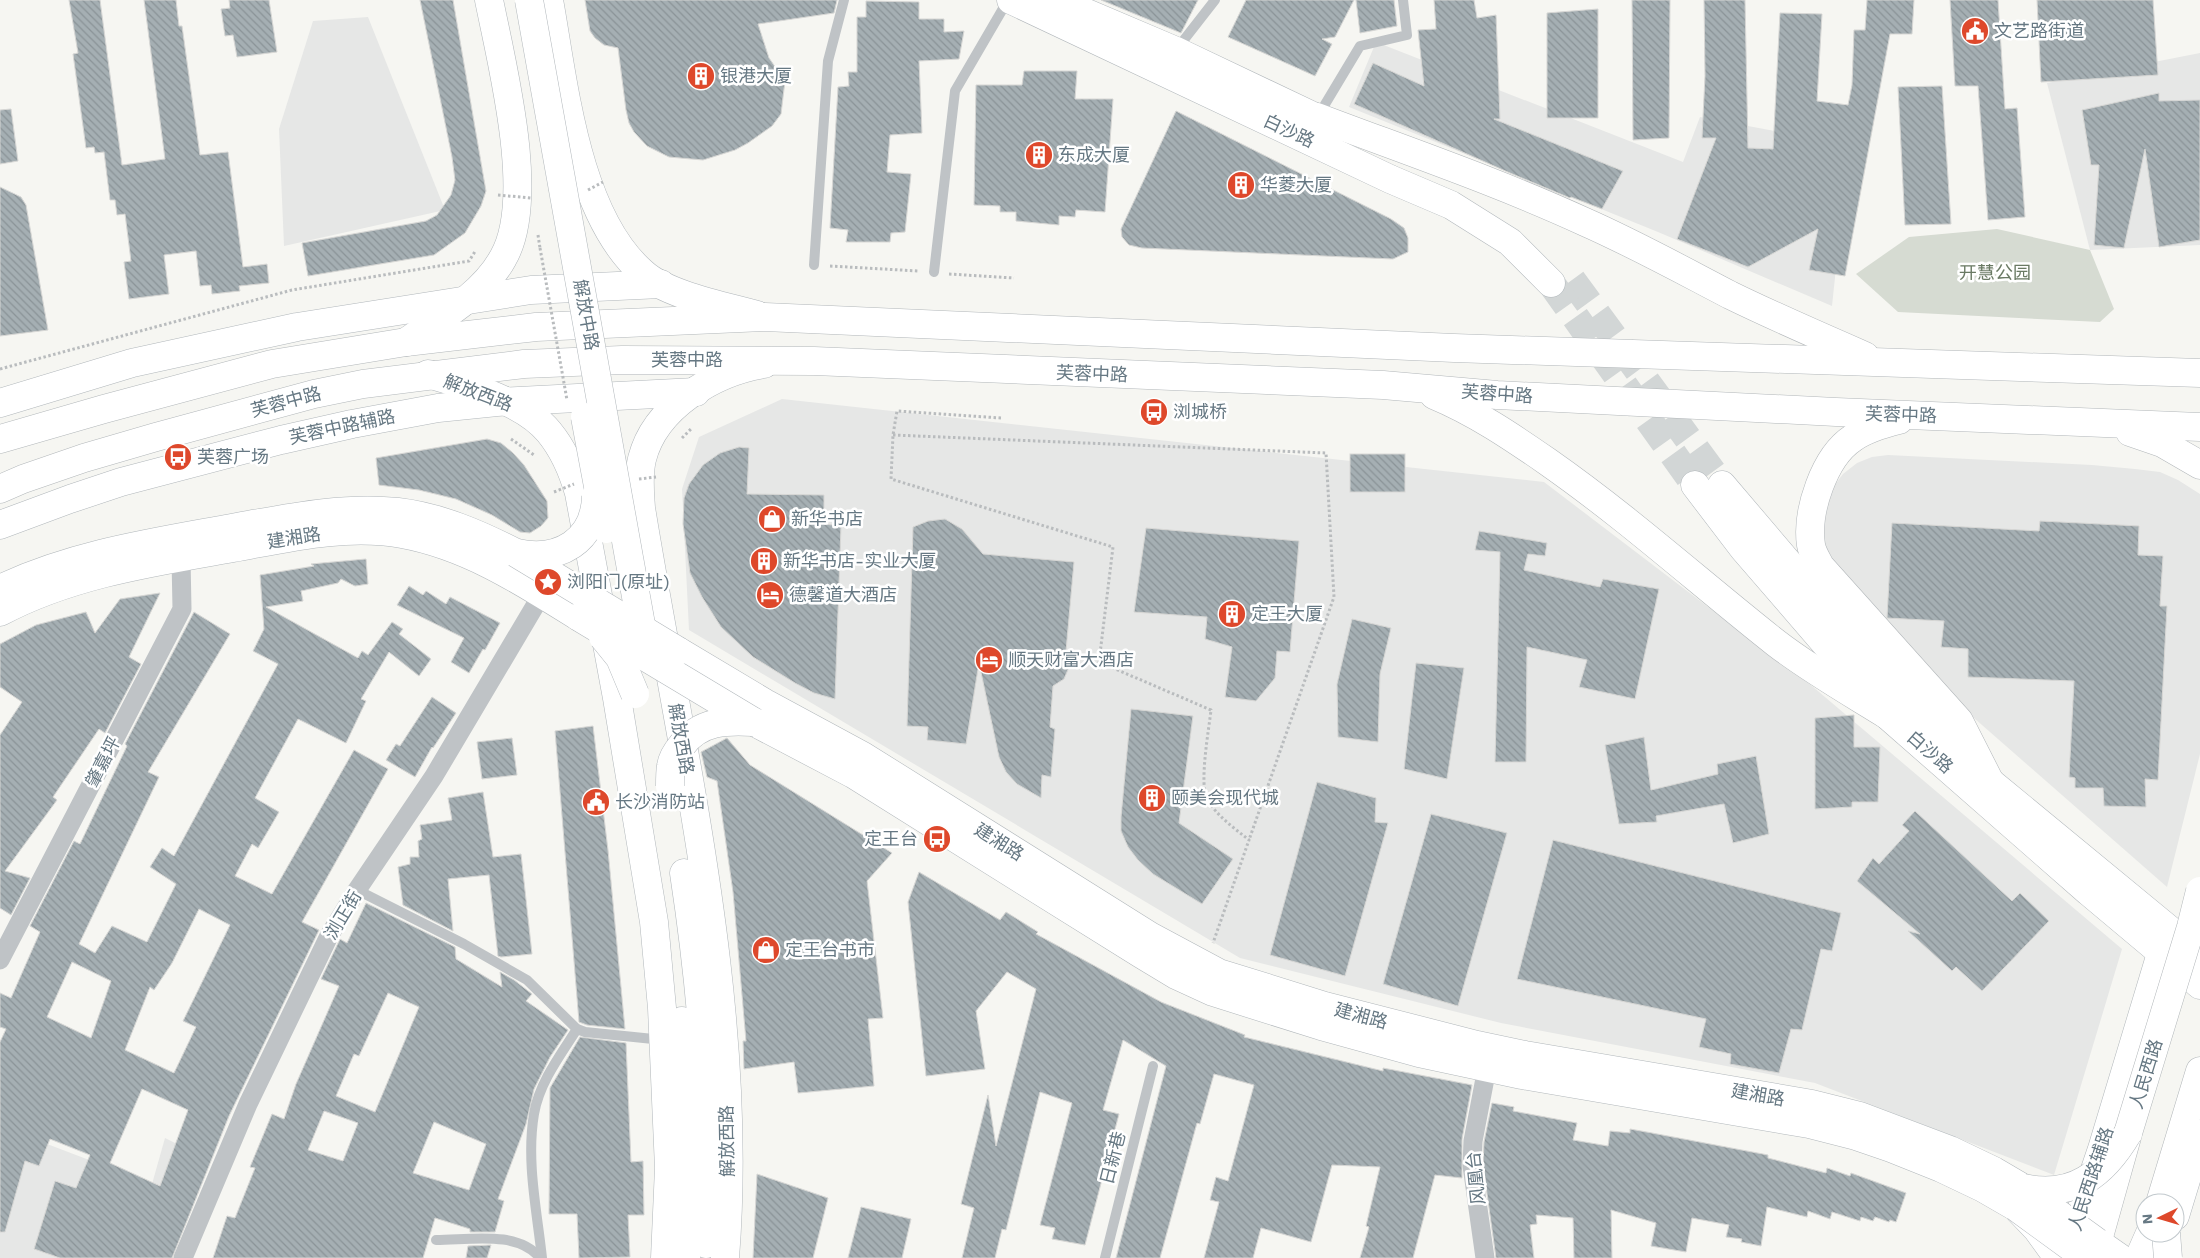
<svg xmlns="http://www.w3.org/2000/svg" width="2200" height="1258" font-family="'Work Sans','Noto Sans SC',sans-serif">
<defs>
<pattern id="building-back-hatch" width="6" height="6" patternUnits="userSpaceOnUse" patternTransform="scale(1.25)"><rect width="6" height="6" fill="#a5afb3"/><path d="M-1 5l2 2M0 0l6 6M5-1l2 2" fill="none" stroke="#8a9397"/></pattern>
</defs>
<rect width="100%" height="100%" fill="#f6f6f2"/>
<!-- built -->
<g fill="#e6e7e6">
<path d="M368,17l77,193 -161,36 -5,-117 34,-108z"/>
<path d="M1376,42l307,120 17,-45 149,28 -17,161 -174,-74 -309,-125z"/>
<path d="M2200,53v192l-110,5 -43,-167z"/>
<path d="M782,399l762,83 268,204 310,263 -68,226 -239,-92 -314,-60 -261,-65 -551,-328 -7,-141 17,-52z"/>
<path d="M1888,455l204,10 43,4 25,3 18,8 22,14v260l-33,133 -209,-183 -125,-138 -9,-17v-37l6,-21 13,-17 14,-11 15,-6z"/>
<path d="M0,1126l152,58 13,-46 40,20 -39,100h-166z"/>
</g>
<!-- park -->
<path fill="#d6dbd2" d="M1997,229l93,21 24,59 -14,13 -202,-10 -42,-38 53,-37z"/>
<!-- building -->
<g fill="url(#building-back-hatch)" stroke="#d7d7d5" fill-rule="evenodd">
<path d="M69,0h31l22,165 43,-6 -21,-159h32l3,26h3l18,129 28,-3 15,115 24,-3 2,19 -30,3 1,5 -28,3 -1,-9 -11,1 -4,-35 -32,4 5,39 -40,5 -5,-37 7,-1 -6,-47 -8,1 -2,-15h-5l-6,-48 -9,1 -1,-6 -8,1 -13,-94 5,-1z"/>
<path d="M229,0h40l8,52 -40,5 -4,-22 -8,1 -4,-27 9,-1z"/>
<path d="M420,0h33l33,191 -5,15 -16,27 -31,22 -126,21 -6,-33 124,-22 11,-6 14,-20 4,-15 -3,-23z"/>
<path d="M585,0h252l-3,13 -76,11 11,34 16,23 -4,33 -9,12 -24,17 -13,7 -32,10 -34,-3 -22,-11 -13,-14 -5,-9 -3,-13 -8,-62 -14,-3 -9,-7 -5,-7z"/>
<path d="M1101,0h97l-17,33z"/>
<path d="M1246,0h108l-19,37 -13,2 10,5 -17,32 -87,-39z"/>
<path d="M1356,0h38l3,26 -37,7z"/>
<path d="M1434,0h40l3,18 19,-3 4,104h-6l129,52 -21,38 -31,-12 -1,1 -60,-25 -156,-69 19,-41 51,23 -6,-56 18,-1z"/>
<path d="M1632,0h38l-1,138 -36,2z"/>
<path d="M1704,0h41l3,148 25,1 7,-136 42,1 -5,87 31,4 4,-20 2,-55h11l2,-30h47l-2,34h-22l-45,242 -36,-6 9,-41 -70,38 -71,-28 39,-101h-14l3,-62z"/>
<path d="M1950,0h48l7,109 12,-1 8,109 -37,3 -10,-134h-23z"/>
<path d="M2037,0h116l5,75 -117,7z"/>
<path d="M866,1l53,1v17h25v13l20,-1 -5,28 -40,2 3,72 -32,2 -3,37 24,2 -6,58 -14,1 -1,9h-44l2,-12 -18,-2 8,-141 11,-1 -1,-14h9v-55h9z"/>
<path d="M1598,9v109h-51v-105z"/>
<path d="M1024,71h53l-2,28h38l-8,113 -29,-2 -1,7 -16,-1v9l-43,-4v-9h-16v-6l-26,-1 2,-120h46z"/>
<path d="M1942,86l9,138 -46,1 -7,-138z"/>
<path d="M2159,93v8l41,-1v140l-41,7 -14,-98 -21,99 -30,-3 5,-80h-8l-9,-55z"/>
<path d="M11,109l7,52 -18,3v-54z"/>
<path d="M1176,111l215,108 13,9 4,10v14l-15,7 -251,-11 -13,-3 -7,-8 -1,-8z"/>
<path d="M0,187l21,10 5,8 22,125 -48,6z"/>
<path d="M487,439l14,4 12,10 11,12 23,36 1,17 -7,8 -11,7 -10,-1 -28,-17 -36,-16 -37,-9 -40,-5 -3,-27z"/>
<path d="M739,447l10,1 -2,46 77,1v29l17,2 -6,173 -21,-6 -19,-10 -42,-26 -32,-30 -19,-30 -12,-24 -7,-49 1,-26 5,-14 14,-19 17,-12z"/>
<rect x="1350" y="454" width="55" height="38"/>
<path d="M945,519l17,10 21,25 91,8 -8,89 4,3v11l-6,14 -11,7 -3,41 5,2 -4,48 -9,-2 -1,23 -24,-14 -11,-12 -7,-15 -20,-94 -13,81 -39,-4 1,-13 -21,-1 6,-199 15,-6z"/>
<path d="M2040,521l99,5 -1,29 25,1 -3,50h7l-9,174 -13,-1 1,28 -42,-1 -1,-18h-28v-10l-6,-1 5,-96 -106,-4v-28l-27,-2 3,-26 -57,-3 5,-95 147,8z"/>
<path d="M1146,528l153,13 -9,111 -13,-1 -2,27 -19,23 -31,-4 7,-50 -27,-8 2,-22 -73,-5z"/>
<path d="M1479,531l68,12 -2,13 -17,-2 -4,16 76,17 3,-8 56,10 -24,110 -56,-12 8,-27 -60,-13 -1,115h-31l5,-210 -25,-2z"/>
<path d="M366,559l2,25 -13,2 -14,-7 -3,4 -37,8 2,10 -37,6 92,51 4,-7 6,4 24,-33 11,7 -4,5 32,25 -12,17 -30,-24 -28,47 5,2 -20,42 -48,-24 -43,79 24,14 -21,36 -6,-4 -17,32 37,18 82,-144 34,19 -86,153 17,8 -90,186 -57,142h-112l-26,-9 21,-68 21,7 14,-33 -40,-16 -11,27 -14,-5 -20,71h-5v-190l6,-13 -6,-2v-34l11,5 29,-66 -10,-6 44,-85 6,3 47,-98 -2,-2 69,-132 36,22 -82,138 11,5 -80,167 16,9 17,-27 35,16 29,-58 -26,-17 12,-19 12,8 104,-192 -25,-13 11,-22 -4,-54 54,-9 -3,-2zM199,909l31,16 -47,96 13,6 -22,46 -49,-23 25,-63 4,3 18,-27zM72,962l39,19 -20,57 -44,-21zM142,1089l46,21 -28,76 -50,-23z"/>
<path d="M409,586l14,9 3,-4 20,13 4,-7 50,26 -15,27 -2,-1 -14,24 -18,-11 13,-24 -67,-33z"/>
<path d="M160,593l-31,64 12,7 -36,69 -6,-4 -46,68 4,3 -52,71 25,7 -19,37 -11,-7v-173l22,-33 -22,-15v-43l36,-19 50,-13 9,21 25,-34z"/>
<path d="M1352,619l39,9 -11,46 -2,68 -40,-5 -1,-53z"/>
<path d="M1416,663l48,5 -17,111 -43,-10z"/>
<path d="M432,697l24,16 -23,35 -1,-1 -17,30 -29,-17 10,-16 4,2z"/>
<path d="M1131,709l62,7 -14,107 54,36 -31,45 -49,-30 -15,-14 -10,-13 -7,-16v-14z"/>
<path d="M1854,715v32h26l-2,55h-26v5l-37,2v-91z"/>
<path d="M593,726l15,124 17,179 -38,-4 -8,-3 -24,-291z"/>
<path d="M1644,737l7,53 67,-16 -1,-10 39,-8 13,78 -36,9 -9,-39 -68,12 1,6 -38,2 -14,-79z"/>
<path d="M512,738l5,37 -35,4 -5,-37z"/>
<path d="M727,738l23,27 142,88 -25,28 16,137 -15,1 6,67 -76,7 -4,-31 -50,7 -1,-28h3l-13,-149 -16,-111 -10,-4 -6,-25z"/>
<path d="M1317,782l59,16 -1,24 13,1 -43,153 -75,-21z"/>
<path d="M483,792l10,65 28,-3 11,100 -31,3 -3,-1 -9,-81 -41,4 5,52 -50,-26 -5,-38 12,-3v-7h9l-1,-16 4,-2 -2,-14 32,-5 -4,-22z"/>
<path d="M1915,811l97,90 8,-8 29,28 -67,70 -26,-24 -4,4 -44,-40 12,3 -63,-53 16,-23 6,6 30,-33 -7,-6z"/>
<path d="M1431,814l76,19 -49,173 -75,-22z"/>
<path d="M1553,840l288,73 -9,38 -11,-2 -19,81 -11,-1 -12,44 -49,-9 1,-10 -32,-7 7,-28 -189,-40z"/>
<path d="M919,872l81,48 6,-8 32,20 -2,2 125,68 84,33 -1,2 139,34v-3l89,17 -10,54v39l-27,-3 -22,83h-53l9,-31 -3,-1 14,-59 -48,-2 -21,77 -50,-14 -8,30h-49l15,-56 -9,-2 6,-23 12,4 26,-96 -40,-11 -14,50 -3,-1 -37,135h-44l50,-192 -43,-26 -20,70 16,4 -34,131 -33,-6 3,-11 -15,-3 32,-122 -32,-11 -34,138 -4,-1 -7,29h-33l12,-50 -13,-4 27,-109 8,51 40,-157 -29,-17 -31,39 9,58 -59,7 -18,-174z"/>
<path d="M366,903l89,44 1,12 46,28 -2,-15 14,8 18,14 -6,7 42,29 -18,27 -16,32 -8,35 -28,75 6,2 -9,31h-25v-3l-35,-11 -12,40h-210l14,-42 8,2 20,-50 -5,-1 22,-53 12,5 12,-35 43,-98 -18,-7 19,-40 7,4zM388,993l31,14 -44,105 -39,-16 18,-42 5,2zM324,1111l34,12 -15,38 -35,-11zM434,1122l52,22 -17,46 -56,-17z"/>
<path d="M580,1037l46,6 5,119 12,-1 1,54h-16l2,42 -51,1 -2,-44h-28l1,-126z"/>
<path d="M1492,1103l22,4 -1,4 64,12 -4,17 35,6 2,-15 20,2v-4l22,4 116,22v3l58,15 1,-5 23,8 1,-3 55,20 -10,29 -6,-2 -1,2 -14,-5 -2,4 -12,-4 -1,4 -28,-9 -2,7 -22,-8 -1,6 -40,-10 -6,39 -20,-4 1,-3 -16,-2 3,-12 -37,-7 -6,34 -35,-6 5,-23 -45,-13 1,48h-38l-1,-40 -37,-3 1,9 -7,1 4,33h-38l-13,-93 1,-23z"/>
<path d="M757,1174l71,24 -15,60h-60z"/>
<path d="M861,1207l50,12 -9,39h-54z"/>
<path d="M491,1245l-4,13h-21l2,-12z"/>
</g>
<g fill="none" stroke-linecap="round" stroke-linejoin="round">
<!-- secondary-tunnel -->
<g stroke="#d2d6d6" stroke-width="28" stroke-dasharray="28 14" stroke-linecap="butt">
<path d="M1572,280l150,205"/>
<path d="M1551,283l144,202"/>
</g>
<defs>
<g id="secondary">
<path d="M549,0c15,83 27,215 94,273 24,22 82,33 114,42"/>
<path d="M1011,0l379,179 61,26 59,37 41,41"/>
<path d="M1056,0l120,51 162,77"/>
<path d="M406,342c33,-23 77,-47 97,-84 34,-58 -1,-193 -14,-258"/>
<path d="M428,374c37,11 96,27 121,58 14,17 24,40 30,61l38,205 37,224 8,86 7,160 -4,90"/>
<path d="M0,403l132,-40 165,-36 234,-37 130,-6"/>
<path d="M1695,485l48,63 144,167 202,177 111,93"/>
<path d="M1722,485l160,188 108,109 210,173"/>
<path d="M0,525l70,-26 51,-17 160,-42 71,-16 86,-16 59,-6 199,-10"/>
<path d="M0,589c71,-34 149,-46 226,-60 57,-10 114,-23 172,-17 42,5 81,22 118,41"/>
<path d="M0,612c71,-38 154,-50 233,-64 55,-10 113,-24 169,-14 66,12 121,48 177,83"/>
<path d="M678,651l87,52 98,53 287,180 69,37 106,33 152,39 48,10 287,49 48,12 90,34 44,21 29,17"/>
<path d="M754,722l99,52 288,180 35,21 37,17 108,34 98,27 103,22 287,49 47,12 35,12 50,20 42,20 33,19 21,22 21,29"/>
<path d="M684,873c18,119 29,251 22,371"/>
<path d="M682,1021l5,153 -1,84"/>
<path d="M2175,1216l25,-82"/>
<path d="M2097,1242l23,16"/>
<path d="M2068,1249l34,-100 64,-212"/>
<path d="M725,1258c20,-251 -44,-504 -84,-750 -1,-16 -3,-33 1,-49 13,-52 72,-87 122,-95"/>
</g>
<g id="primary">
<path d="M1317,117c90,34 181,65 268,105 50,22 97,48 145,73 45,22 89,41 135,61"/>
<path d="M1434,395c41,17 78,42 114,67 80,56 152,121 228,181 35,27 74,49 111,72"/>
<path d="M1899,420c-16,4 -33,9 -46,18 -29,19 -47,74 -42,107 1,7 6,15 9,21l139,155 31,61"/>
<path d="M2130,432l32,11 38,22"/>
<path d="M0,439l104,-30 168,-45 134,-22 130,-15 229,-10 689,31 746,25"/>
<path d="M0,489l23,-10 61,-21 72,-21 158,-43 49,-10 161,-20 98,-4 192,1 569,24 114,10 339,17 364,15"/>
<path d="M2160,1203l40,-132"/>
<path d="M2093,1258l34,-121"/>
<path d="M2139,1258l11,-25"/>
</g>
</defs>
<!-- secondary casing -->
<use href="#secondary" stroke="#b1b7bb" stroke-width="29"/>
<!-- primary casing -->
<use href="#primary" stroke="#b2b7ba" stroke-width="29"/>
<!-- path -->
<g stroke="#b9bcbe" stroke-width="3" stroke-dasharray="2.5 2.5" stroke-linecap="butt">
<path d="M538,235l2,13"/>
<path d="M830,266l88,5"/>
<path d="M949,274l65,4"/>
<path d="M0,369l292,-79 177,-29 7,-11"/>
<path d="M1001,418l-104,-7 -4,24 -2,44 222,68 -14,115 112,48c-2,19 -12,73 -4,89 10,17 27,29 42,41l-36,103"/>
<path d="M893,435l433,18 8,144 -85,243"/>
<path d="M682,438l10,-10"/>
<path d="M511,439l23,16"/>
</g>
<!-- lane -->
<g stroke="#bfc3c6" stroke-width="10">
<path d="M1176,50l39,-50"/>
<path d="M1318,116l42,-70 47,-11 -4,-35"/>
<path d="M814,265l14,-204 16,-61"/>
<path d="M934,272l21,-181 53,-91"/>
<path d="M357,890l107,54 63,36 50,49 8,3 78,8"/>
<path d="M436,1240c33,0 82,-10 104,18"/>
<path d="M542,1258c-5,-47 -16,-97 -8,-144 5,-31 27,-60 43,-85"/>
<path d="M1105,1258l48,-192"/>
</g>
<!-- street -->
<g stroke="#bfc3c6" stroke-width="19">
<path d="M0,960l182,-351 -1,-51"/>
<path d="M183,1258l65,-154 81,-168 28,-46 77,-114 108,-182"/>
<path d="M1485,1258l-13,-92 1,-25 14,-73"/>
</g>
<!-- secondary -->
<use href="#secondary" stroke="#fff" stroke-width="28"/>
<!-- primary -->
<use href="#primary" stroke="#fff" stroke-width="28"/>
<defs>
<g id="secondary-bridge">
<path d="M529,0l113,630"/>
<path d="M585,417l21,112"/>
<path d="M516,553l162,98"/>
<path d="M517,553c42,9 78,-12 79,-57"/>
<path d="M579,617l175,105"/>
<path d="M603,637l17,21 15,36"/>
<path d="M670,786c0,-7 0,-14 1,-20 1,-8 6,-15 11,-21 18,-24 45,-25 72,-23"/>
<path d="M2023,1188c50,11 81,-14 105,-55"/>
<path d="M2024,1189l73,53"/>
<path d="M2016,1207l70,51"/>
<path d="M2166,1233l2,25"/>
</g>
<path id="primary-bridge" d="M2128,1133l63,-206 9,-36"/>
</defs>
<!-- secondary-bridge casing -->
<use href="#secondary-bridge" stroke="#b1b7bb" stroke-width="29" stroke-linecap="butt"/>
<!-- primary-bridge casing -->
<use href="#primary-bridge" stroke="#b2b7ba" stroke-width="29" stroke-linecap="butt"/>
<!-- path-bridge -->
<g stroke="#b9bcbe" stroke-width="3" stroke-dasharray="2.5 2.5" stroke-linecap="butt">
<path d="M588,190l15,-8"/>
<path d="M498,195l33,3"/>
<path d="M540,248l27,152"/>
<path d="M639,479l17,-2"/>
<path d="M554,492l20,-8"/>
</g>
<!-- secondary-bridge -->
<use href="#secondary-bridge" stroke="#fff" stroke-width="28"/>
<!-- primary-bridge -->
<use href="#primary-bridge" stroke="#fff" stroke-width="28"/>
</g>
<!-- icons -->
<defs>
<symbol id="civic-disc" viewBox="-11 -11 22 22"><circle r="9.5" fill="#de482b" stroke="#fff"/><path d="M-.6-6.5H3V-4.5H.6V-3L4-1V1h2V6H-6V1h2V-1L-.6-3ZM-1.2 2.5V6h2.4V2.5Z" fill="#fff"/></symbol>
<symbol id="building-disc" viewBox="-11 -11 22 22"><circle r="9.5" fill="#de482b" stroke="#fff"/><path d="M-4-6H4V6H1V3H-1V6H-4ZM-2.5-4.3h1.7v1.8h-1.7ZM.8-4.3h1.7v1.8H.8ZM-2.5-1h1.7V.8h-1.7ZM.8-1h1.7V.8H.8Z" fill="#fff"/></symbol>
<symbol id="bus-disc" viewBox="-11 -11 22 22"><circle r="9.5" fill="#de482b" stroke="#fff"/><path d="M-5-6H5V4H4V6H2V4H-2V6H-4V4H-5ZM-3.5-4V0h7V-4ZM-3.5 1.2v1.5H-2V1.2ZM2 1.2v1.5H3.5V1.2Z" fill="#fff"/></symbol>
<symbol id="shop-disc" viewBox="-11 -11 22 22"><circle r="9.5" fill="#de482b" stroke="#fff"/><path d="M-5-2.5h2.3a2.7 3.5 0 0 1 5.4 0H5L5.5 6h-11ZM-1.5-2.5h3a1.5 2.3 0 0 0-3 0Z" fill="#fff"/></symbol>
<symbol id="sight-disc" viewBox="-11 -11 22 22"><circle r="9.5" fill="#de482b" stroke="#fff"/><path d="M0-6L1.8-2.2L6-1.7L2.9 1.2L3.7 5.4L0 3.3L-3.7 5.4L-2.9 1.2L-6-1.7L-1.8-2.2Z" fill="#fff"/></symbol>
<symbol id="hotel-disc" viewBox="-11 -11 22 22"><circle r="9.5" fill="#de482b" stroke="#fff"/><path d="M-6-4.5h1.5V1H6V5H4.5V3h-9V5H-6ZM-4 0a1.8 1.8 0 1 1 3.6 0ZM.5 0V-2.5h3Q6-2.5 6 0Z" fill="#fff"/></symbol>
</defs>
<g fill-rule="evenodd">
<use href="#civic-disc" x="1959" y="15" width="32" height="32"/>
<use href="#building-disc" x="685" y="60" width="32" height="32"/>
<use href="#building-disc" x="1023" y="139" width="32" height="32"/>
<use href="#building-disc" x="1225" y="169" width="32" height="32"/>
<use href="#bus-disc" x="1138" y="396" width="32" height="32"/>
<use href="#bus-disc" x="162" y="441" width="32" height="32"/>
<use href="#shop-disc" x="756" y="503" width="32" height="32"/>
<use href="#building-disc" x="748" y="545" width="32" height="32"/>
<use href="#sight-disc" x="532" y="566" width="32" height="32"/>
<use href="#hotel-disc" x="754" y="579" width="32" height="32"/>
<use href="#building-disc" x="1216" y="598" width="32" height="32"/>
<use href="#hotel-disc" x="973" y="644" width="32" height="32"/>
<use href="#building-disc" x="1136" y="782" width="32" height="32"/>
<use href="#civic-disc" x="580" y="786" width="32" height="32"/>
<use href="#bus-disc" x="921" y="823" width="32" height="32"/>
<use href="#shop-disc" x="750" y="934" width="32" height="32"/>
</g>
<g text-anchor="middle" stroke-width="5" stroke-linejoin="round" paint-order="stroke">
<!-- poi labels -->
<g font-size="18" fill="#667883" stroke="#fff" text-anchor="start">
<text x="1994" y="37">文艺路街道</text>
<text x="720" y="82">银港大厦</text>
<text x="1058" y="161">东成大厦</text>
<text x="1260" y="191">华菱大厦</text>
<text x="1173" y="418">浏城桥</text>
<text x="197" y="463">芙蓉广场</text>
<text x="791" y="525">新华书店</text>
<text x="783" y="567">新华书店-实业大厦</text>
<text x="567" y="588">浏阳门(原址)</text>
<text x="789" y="601">德馨道大酒店</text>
<text x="1251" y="620">定王大厦</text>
<text x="1008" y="666">顺天财富大酒店</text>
<text x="1171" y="804">颐美会现代城</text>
<text x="615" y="808">长沙消防站</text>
<text x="918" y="845" text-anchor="end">定王台</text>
<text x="785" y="956">定王台书市</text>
</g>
<!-- street labels -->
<g font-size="18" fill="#667883" stroke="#fff">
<text transform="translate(1289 131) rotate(25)" y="6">白沙路</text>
<text transform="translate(586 315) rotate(80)" y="6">解放中路</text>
<text x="687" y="366">芙蓉中路</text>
<text transform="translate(1092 374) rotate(2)" y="6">芙蓉中路</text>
<text transform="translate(478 393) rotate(21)" y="6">解放西路</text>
<text transform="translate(1497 394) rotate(4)" y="6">芙蓉中路</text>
<text transform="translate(286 402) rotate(-15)" y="6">芙蓉中路</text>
<text transform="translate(1901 415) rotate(2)" y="6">芙蓉中路</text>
<text transform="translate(342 427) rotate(-12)" y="6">芙蓉中路辅路</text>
<text transform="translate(294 538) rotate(-9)" y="6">建湘路</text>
<text transform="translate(681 739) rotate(80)" y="6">解放西路</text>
<text transform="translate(1930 752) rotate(41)" y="6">白沙路</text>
<text transform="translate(103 762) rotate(-63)" y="6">肇嘉坪</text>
<text transform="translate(999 842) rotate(32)" y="6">建湘路</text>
<text transform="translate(343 915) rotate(-59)" y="6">浏正街</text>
<text transform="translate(1361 1016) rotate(15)" y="6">建湘路</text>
<text transform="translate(2146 1074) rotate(-73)" y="6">人民西路</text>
<text transform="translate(1758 1095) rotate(10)" y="6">建湘路</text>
<text transform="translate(727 1141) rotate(-91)" y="6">解放西路</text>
<text transform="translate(1113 1158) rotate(-76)" y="6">日新巷</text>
<text transform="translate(1476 1178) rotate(-96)" y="6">风凰台</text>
<text transform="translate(2091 1179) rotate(-72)" y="6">人民西路辅路</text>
</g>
<!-- park labels -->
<g font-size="18" fill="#6a7a64" stroke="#fff">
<text x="1995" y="279">开慧公园</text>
</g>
</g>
<!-- north arrow -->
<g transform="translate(2160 1218) rotate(265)"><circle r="24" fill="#ffffff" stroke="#c2c9cd"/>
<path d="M0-4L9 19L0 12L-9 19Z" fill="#de482b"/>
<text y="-8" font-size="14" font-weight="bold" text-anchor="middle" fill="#667883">N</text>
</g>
</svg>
